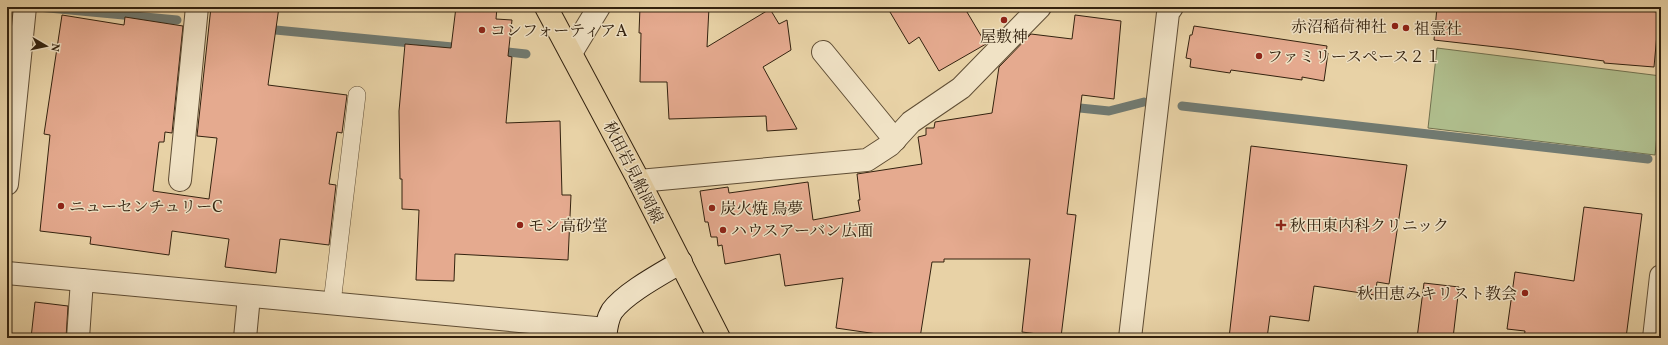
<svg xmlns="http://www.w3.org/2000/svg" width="1668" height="345" font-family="Vollkorn,'Noto Serif JP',serif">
<rect width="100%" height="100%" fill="#e8d2a6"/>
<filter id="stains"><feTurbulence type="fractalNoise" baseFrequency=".005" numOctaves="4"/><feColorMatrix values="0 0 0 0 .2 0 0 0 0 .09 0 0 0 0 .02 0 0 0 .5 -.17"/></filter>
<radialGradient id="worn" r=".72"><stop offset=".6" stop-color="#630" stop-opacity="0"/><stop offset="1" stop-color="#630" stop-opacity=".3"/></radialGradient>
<!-- green -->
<path fill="#afbd8c" stroke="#71704e" d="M1437,48l224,28v19l-6,60 -227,-27z"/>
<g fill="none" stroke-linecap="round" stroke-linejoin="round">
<!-- stream -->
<g stroke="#717a71" stroke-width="9">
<path d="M38,7l139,13"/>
<path d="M265,29l198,19"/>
<path d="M498,51l28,3"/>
<path d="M1182,106l466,53"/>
<path d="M1070,107l39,4 35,-9"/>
</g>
</g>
<!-- building -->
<g fill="#e5aa8f" stroke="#33220f">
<path d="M211,7h68l-11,78 79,10 -5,38 -5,-1 -8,52 7,1 -7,60 -49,-6 -4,34 -51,-6 4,-28 -57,-8 -3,24 -79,-11 1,-7 -51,-6 10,-96 -6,-1 18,-119 62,10 1,-8 58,9 -11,107 -7,-1 -1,10h-5l-6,49 56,8 8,-61 -20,-2z"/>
<path d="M456,7h41l-1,12 16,1 -4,36 4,1 -6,66 54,-2 2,74h9l-3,65 -113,-6 -1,27 -38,-1 3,-70 -17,-1v-30h-2l-1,-68 6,-67 46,4z"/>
<path d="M640,7h69l-2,40 63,-38 9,15 8,-4 4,30 -28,17 34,62 -30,2 -1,-15 -97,3 -2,-37h-27l1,-49h-2z"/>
<path d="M887,7h77l22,37 -47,27 -20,-34 -10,7z"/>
<path d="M1437,7h167l55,5 -5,55 -50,-4v-2l-90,-12 -80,-9z"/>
<path d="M1075,15l46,6 -7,78 -32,-4 -15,119 9,1 -15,122 -39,-5 8,-73h-86v3h-12l-12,76h-29v-2l-55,-8 7,-50 -58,8 -5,-32 -55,10 -3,-19 -4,1 -1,-9h-6l-3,-15h-3l-5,-31 28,-4 1,6 79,-11 5,38 47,-9 -2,-11h2l-3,-26 65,-10 -4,-27 8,-2v-7h8l1,-6 57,-9 7,-46 32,-33 41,5z"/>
<path d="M1194,26l133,20 -1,7h2l-4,28 -22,-4v3l-71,-10 -1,3 -40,-6 1,-8 -5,-1 4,-23h2z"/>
<path d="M1251,146l156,19 -18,119 -12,-2 -2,13 -61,-9 -5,35 -39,-5 -3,22h-38z"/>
<path d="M1584,207l58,7 -16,124h-102l1,-7 -18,-2 8,-57 59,9z"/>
<path d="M1424,283l35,4 -6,51h-36z"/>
<path d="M35,302l33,4 -2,32h-35z"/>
</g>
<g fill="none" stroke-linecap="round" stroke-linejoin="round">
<defs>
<path id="lane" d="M332,303l25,-208"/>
<g id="street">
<path d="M823,52l72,88"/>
<path d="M571,53l28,-46"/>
<path d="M180,180l17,-173"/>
<path d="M639,181l228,-21 23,-15 21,-23 50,-34 79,-81"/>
<path d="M7,184l18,-177"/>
<path d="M7,273l599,56"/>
<path d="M78,338l4,-58"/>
<path d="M245,338l4,-42"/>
<path d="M1130,338l38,-325 4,-6"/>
<path d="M1654,338l7,-62"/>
</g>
<path id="secondary" d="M605,338c1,-9 2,-19 7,-27 13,-18 49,-37 69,-49"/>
<path id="primary" d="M546,7l93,174 80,157"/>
</defs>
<!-- lane casing -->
<use href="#lane" stroke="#604e35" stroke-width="18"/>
<!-- street casing -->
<use href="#street" stroke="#604e35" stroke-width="24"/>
<!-- secondary casing -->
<use href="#secondary" stroke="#33220f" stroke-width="24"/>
<!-- primary casing -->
<use href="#primary" stroke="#33220f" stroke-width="24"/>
<!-- lane -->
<use href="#lane" stroke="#f0e2c5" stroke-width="17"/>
<!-- street -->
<use href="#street" stroke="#f0e2c5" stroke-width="22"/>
<!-- secondary -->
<use href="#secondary" stroke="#f0e2c5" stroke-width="22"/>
<!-- primary -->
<use href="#primary" stroke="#e8d2a6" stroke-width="22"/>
</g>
<!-- markers -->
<g fill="#8f2418" stroke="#f0e2c5" stroke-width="1.5">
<circle cx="1004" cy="20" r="4"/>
<circle cx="1395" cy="26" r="4"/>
<circle cx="1406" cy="28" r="4"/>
<circle cx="482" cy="30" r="4"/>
<circle cx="1259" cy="56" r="4"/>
<circle cx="61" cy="206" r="4"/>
<circle cx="712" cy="208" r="4"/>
<circle cx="520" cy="225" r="4"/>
<path d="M1279 219h4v4h4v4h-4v4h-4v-4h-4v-4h4z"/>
<circle cx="723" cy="230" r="4"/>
<circle cx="1525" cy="293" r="4"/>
</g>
<g text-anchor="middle" stroke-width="3" stroke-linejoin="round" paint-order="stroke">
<!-- poi labels -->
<g font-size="16" fill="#33220f" stroke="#f0e2c5" text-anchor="start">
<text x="1387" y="32" text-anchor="end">赤沼稲荷神社</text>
<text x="1414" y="34">祖霊社</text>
<text x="490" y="36">コンフォーティアA</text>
<text x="1004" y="42" text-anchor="middle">屋敷神</text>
<text x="1267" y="62">ファミリースペース２１</text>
<text x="69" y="212">ニューセンチュリーC</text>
<text x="720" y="214">炭火焼 鳥夢</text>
<text x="528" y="231">モン高砂堂</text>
<text x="1290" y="231">秋田東内科クリニック</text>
<text x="731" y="236">ハウスアーバン広面</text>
<text x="1517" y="299" text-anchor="end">秋田恵みキリスト教会</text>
</g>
<!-- street labels -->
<g font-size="16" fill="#33220f" stroke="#f0e2c5">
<text transform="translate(634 172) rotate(63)" y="6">秋田岩見船岡線</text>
</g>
</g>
<!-- margin -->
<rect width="1668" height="345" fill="none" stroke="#e8d2a6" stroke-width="24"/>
<rect x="8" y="8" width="1652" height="329" fill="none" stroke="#33220f" stroke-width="2"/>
<rect x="12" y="12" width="1644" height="321" fill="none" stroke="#33220f"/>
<!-- north arrow -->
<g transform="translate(46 46) rotate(99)" stroke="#f0e2c5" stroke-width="3" paint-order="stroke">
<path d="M0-3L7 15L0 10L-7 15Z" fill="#33220f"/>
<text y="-6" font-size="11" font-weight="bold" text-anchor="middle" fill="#33220f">N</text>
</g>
<rect width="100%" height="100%" filter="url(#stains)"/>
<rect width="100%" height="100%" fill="url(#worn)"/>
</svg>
